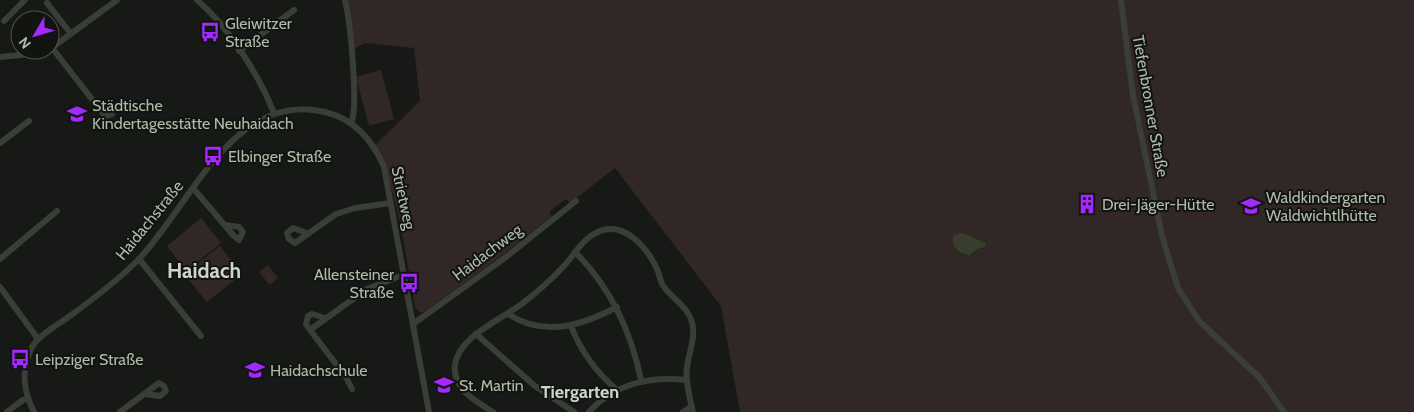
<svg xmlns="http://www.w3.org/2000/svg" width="1414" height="412" font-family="Cabin,sans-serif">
<rect width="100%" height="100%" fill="#171916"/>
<!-- green -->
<g fill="#312726" fill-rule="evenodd">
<path d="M345,0h1069v412h-674l-19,-106 -106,-138 -45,35 -4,-4 -17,13 3,4 -48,38 -80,58h-5l-4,-5c-10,-54 -16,-111 -40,-162l45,-44 -6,-53 -49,-5 -13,7zM972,237l14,6 -3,5c-7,0 -9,8 -17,7l-10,-7z"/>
<path d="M381,70l13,49 -25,7 -13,-49z"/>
<path d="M201,218l20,25 -35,28 -19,-25z"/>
<path d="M220,246l22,28 -35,28 -23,-28z"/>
<path d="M268,265l10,13 -8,7 -11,-13z"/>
</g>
<!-- water -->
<path fill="#373e2b" d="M962,233l24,10 -1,4 -7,2 -8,6c-10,0 -21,-10 -16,-20z"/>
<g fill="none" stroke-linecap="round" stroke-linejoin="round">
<!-- minor -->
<g stroke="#393e37" stroke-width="6">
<path d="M197,0c31,26 62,75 77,113"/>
<path d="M345,0c5,20 14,107 6,123"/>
<path d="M1121,0l12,95 29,141 16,52 21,33 61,57 24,34"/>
<path d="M47,3l24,31"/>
<path d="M4,21l21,-21"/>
<path d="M50,49l67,-49"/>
<path d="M53,49l52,67 7,-2"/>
<path d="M239,51l55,-41"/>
<path d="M0,57l30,-3 17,-4"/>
<path d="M0,143l29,-22"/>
<path d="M193,188l40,47 6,5 4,-8 -4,-5 -14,-2"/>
<path d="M307,233l-14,-5 -6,5 2,6 6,4 41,-29 19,-6 36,-5"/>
<path d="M575,252c36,36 56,79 66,128"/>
<path d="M0,259l57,-48"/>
<path d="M139,259l62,77"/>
<path d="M0,287l38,52"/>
<path d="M508,314c36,24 75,11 109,-7"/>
<path d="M413,324l93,-67 70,-56"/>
<path d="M571,326c10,26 25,46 46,64"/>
<path d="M310,330l-4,-6 2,-8 4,-2 13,4"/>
<path d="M476,334l59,52 39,26"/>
<path d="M352,389l-6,-12 -36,-47 57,-41 38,-15"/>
<path d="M7,412l16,-12 4,-1"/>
<path d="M34,412c-11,-21 -13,-44 -2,-65 7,-12 24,-21 35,-29 25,-18 49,-36 71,-58 52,-53 94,-170 187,-148 29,7 48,29 59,55l45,245"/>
<path d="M120,412l39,-29 5,3 2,5 -6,5 -15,-2"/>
<path d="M493,412c-16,-10 -41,-23 -38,-47 3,-28 47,-46 68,-62 14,-11 27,-22 39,-35 13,-13 20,-30 38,-37 25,-10 48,18 57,38 3,6 3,13 7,18 9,12 24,20 28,35 4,16 -3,30 -5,45 -2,15 3,31 6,45"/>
<path d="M589,412c25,-28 61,-36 97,-32"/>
<path d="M683,412l9,-6"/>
</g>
</g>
<!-- icons -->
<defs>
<symbol id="bus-bare" viewBox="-9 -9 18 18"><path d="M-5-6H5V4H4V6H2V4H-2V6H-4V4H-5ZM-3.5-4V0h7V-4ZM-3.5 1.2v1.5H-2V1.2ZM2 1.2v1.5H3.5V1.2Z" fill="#a528ff" stroke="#121411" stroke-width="2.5" paint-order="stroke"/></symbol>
<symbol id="school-bare" viewBox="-9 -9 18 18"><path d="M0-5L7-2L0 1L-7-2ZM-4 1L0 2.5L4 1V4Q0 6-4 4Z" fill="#a528ff" stroke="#121411" stroke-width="2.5" paint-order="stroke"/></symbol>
<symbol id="building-bare" viewBox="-9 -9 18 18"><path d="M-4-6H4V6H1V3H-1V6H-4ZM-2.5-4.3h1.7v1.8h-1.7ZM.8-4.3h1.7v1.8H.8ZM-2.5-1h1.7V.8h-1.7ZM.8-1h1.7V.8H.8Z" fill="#a528ff" stroke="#121411" stroke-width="2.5" paint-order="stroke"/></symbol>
</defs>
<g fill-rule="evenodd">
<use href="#bus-bare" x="196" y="18" width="28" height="28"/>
<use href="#school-bare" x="63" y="100" width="28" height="28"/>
<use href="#bus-bare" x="199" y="142" width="28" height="28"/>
<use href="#building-bare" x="1073" y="190" width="28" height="28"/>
<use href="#school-bare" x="1237" y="192" width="28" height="28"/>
<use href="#bus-bare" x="395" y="269" width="28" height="28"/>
<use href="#bus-bare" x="6" y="345" width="28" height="28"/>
<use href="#school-bare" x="241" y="356" width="28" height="28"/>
<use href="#school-bare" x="430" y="371" width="28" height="28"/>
</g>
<g text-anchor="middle" stroke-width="4" stroke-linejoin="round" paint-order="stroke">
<!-- poi labels -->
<g font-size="16" fill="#afbaa7" stroke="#121411" text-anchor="start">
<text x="225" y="29">Gleiwitzer<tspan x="225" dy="18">Straße</tspan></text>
<text x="92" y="111">Städtische<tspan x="92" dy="18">Kindertagesstätte Neuhaidach</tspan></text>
<text x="228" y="162">Elbinger Straße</text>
<text x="1266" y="203">Waldkindergarten<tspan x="1266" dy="18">Waldwichtlhütte</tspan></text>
<text x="1102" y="210">Drei-Jäger-Hütte</text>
<text x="394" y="280" text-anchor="end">Allensteiner<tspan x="394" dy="18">Straße</tspan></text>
<text x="35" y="365">Leipziger Straße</text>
<text x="270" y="376">Haidachschule</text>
<text x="459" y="391">St. Martin</text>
</g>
<!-- street labels -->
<g font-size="16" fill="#afbaa7" stroke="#121411">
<text transform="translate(1151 106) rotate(80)" y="6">Tiefenbronner Straße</text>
<text transform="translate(404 198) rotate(78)" y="6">Strietweg</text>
<text transform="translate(149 220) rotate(-51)" y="6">Haidachstraße</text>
<text transform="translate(487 252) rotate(-37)" y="6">Haidachweg</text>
</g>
<!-- neighbourhood labels -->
<g font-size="18" font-weight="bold" fill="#cdd5c9" stroke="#121411">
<text x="580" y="398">Tiergarten</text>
</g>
<!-- district labels -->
<g font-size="21" font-weight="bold" fill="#cdd5c9" stroke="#121411">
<text x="204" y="278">Haidach</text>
</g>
</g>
<!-- north arrow -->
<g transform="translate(35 35) rotate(232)"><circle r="24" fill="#121411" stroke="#51564d"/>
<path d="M0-4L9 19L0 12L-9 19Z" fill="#a528ff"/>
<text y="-8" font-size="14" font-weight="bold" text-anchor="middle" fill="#afbaa7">N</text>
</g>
</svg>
